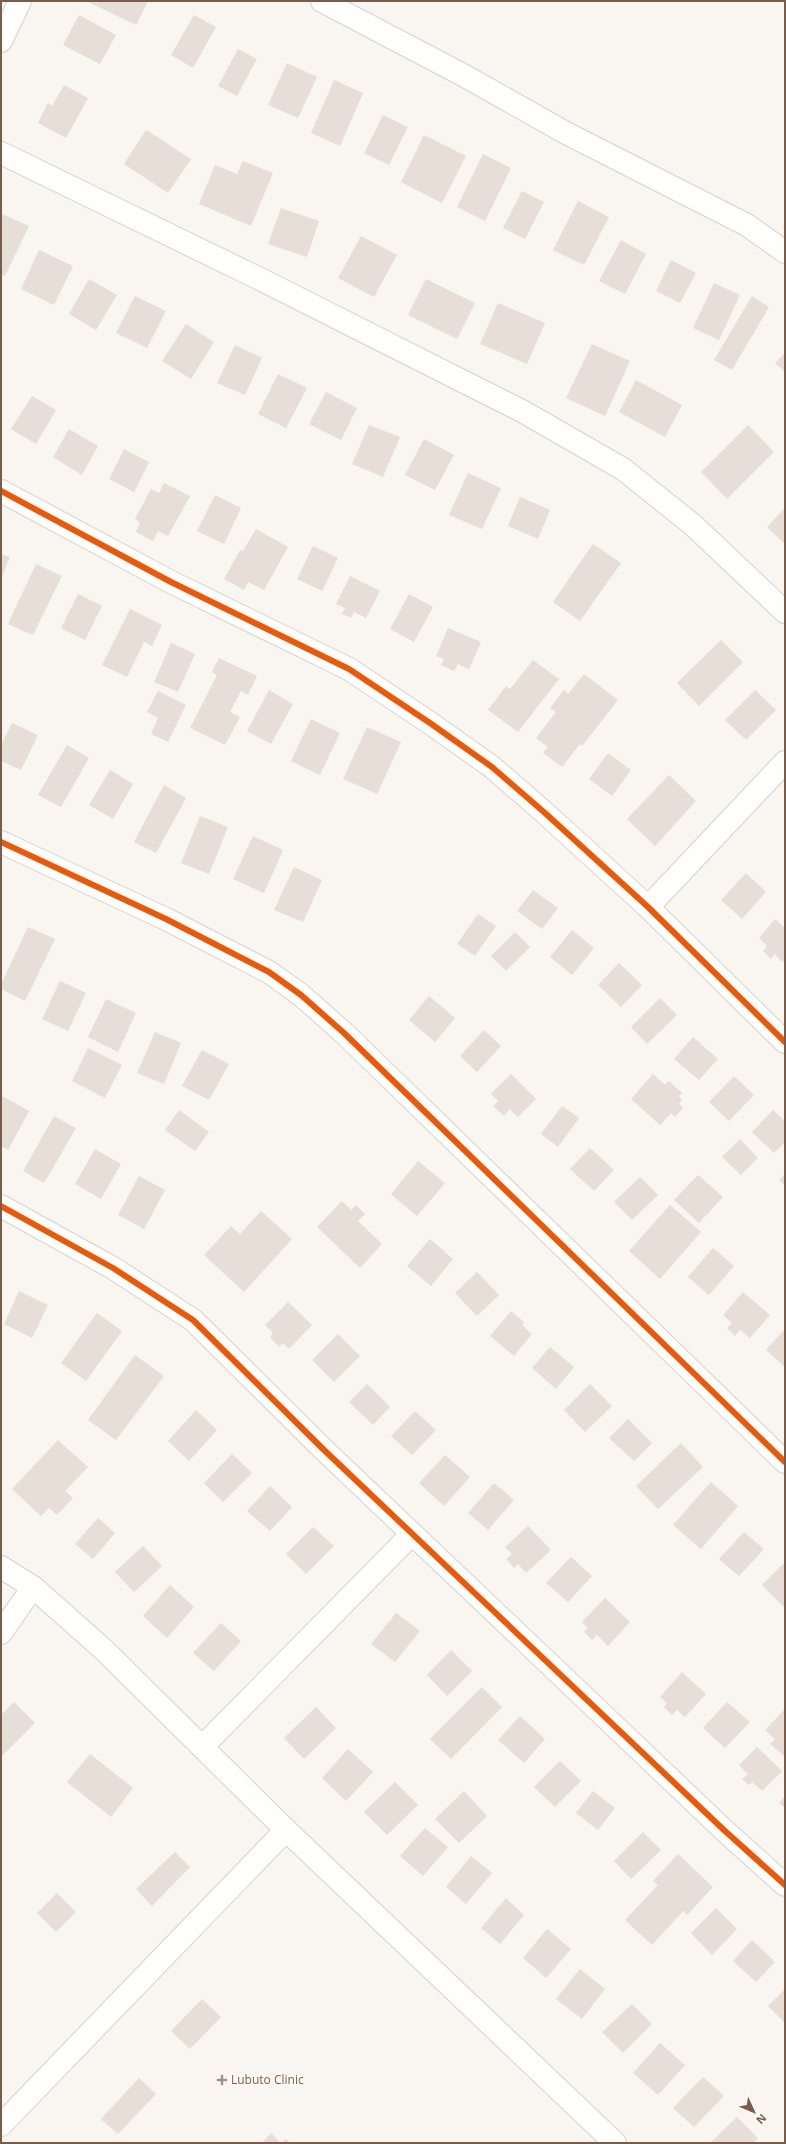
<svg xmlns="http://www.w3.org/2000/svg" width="786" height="2144" font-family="'Open Sans',sans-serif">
<rect width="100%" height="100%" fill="#f9f5f0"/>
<!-- building -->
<g fill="#e6ded7">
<path d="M86,1h62l-12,24z"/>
<path d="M79,15l37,20 -16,29 -37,-19z"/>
<path d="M194,15l22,12 -23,41 -22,-13z"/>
<path d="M238,49l19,10 -20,37 -19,-10z"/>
<path d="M287,63l30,14 -19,41 -30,-13z"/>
<path d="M334,80l29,13 -23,53 -29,-13z"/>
<path d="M64,85l24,13 -22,40 -28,-15 10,-20 4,3z"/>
<path d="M383,115l25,12 -19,38 -25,-12z"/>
<path d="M146,130l45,29 -23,34 -44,-29z"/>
<path d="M424,135l42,21 -24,47 -41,-21z"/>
<path d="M483,154l28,14 -26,53 -28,-14z"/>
<path d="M243,161l30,12 -22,53 -52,-22 16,-39 22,9z"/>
<path d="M522,191l22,11 -19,37 -22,-11z"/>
<path d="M578,201l31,16 -25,48 -31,-15z"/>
<path d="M281,208l38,13 -12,36 -39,-13z"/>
<path d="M2,214l27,12 -24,50 -4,-1z"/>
<path d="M361,236l36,19 -23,42 -36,-19z"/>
<path d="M621,240l25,14 -21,40 -26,-13z"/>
<path d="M39,250l34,16 -19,39 -33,-16z"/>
<path d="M671,260l25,13 -16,30 -24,-12z"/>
<path d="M89,279l28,16 -21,35 -27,-16z"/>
<path d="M426,279l49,24 -18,36 -49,-24z"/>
<path d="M714,283l26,12 -21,45 -26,-12z"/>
<path d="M135,296l31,15 -19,37 -31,-15z"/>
<path d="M752,296l17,11 -37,63 -18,-10z"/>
<path d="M498,303l47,20 -18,41 -47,-20z"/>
<path d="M186,324l28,18 -23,37 -29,-18z"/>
<path d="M592,344l38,17 -25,55 -39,-18z"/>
<path d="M235,345l27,13 -17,37 -28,-12z"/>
<path d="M785,353v19l-10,-9z"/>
<path d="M278,374l29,14 -21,40 -28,-14z"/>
<path d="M636,380l46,25 -17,32 -46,-25z"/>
<path d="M326,392l31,16 -16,32 -32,-16z"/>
<path d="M32,396l24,14 -20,34 -25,-15z"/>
<path d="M369,425l31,12 -17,40 -31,-13z"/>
<path d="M748,425l26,27 -47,47 -26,-27z"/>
<path d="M69,429l29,17 -16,29 -29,-18z"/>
<path d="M424,439l30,16 -19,35 -30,-15z"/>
<path d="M124,449l25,13 -15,30 -25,-13z"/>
<path d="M468,473l33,15 -19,41 -33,-14z"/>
<path d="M164,483l26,13 -22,40 -10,-5 -5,10 -17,-9 4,-10 -5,-3 16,-30 8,4z"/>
<path d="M215,495l26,13 -17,36 -27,-13z"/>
<path d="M520,497l30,13 -12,29 -30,-13z"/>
<path d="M785,508v36l-18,-17z"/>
<path d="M256,529l32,18 -24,43 -16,-8 -4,8 -20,-11 16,-29 3,1z"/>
<path d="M593,544l28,19 -41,58 -27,-19z"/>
<path d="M313,546l25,12 -16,33 -25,-12z"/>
<path d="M1,554l9,3 -9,22z"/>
<path d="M36,564l26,12 -29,59 -25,-11z"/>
<path d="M350,576l30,15 -14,27 -12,-6 -3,6 -9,-4 3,-6 -9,-4z"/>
<path d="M78,594l24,12 -17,34 -24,-12z"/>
<path d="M409,594l24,13 -19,35 -24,-13z"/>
<path d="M130,609l32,16 -10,21 -8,-4 -17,35 -25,-12z"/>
<path d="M448,628l33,14 -12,27 -11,-5 -4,7 -13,-6 3,-6 -8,-3z"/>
<path d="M721,640l22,22 -44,44 -22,-23z"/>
<path d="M171,643l24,11 -17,38 -24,-10z"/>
<path d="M219,658l38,18 -9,19 -7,-4 -11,21 10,5 -15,28 -35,-17 27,-53 -5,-3z"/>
<path d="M533,660l26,19 -41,53 -30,-22 18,-24 4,3z"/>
<path d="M584,674l34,26 -36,46 -2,-2 -18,23 -19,-14 5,-6 -12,-9 20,-26 -6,-4 14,-18 4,4z"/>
<path d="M269,690l24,14 -22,40 -24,-13z"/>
<path d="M755,690l21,20 -30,30 -21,-20z"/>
<path d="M158,691l28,14 -18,37 -17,-8 7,-16 -11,-6z"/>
<path d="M311,719l29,14 -20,42 -29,-14z"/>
<path d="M12,723l26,12 -17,35 -20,-9v-16z"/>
<path d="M367,727l34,15 -24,52 -34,-15z"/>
<path d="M67,745l22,13 -28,49 -23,-12z"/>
<path d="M608,753l23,17 -19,26 -23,-17z"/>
<path d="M110,770l23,14 -20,35 -24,-14z"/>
<path d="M669,775l27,26 -41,45 -28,-27z"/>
<path d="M164,785l22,13 -30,55 -22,-11z"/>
<path d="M200,816l28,11 -19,47 -28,-11z"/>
<path d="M253,836l30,14 -19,43 -31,-14z"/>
<path d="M294,867l28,13 -19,42 -29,-12z"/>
<path d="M746,873l20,19 -24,27 -21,-19z"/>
<path d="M533,890l25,18 -16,21 -25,-18z"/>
<path d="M478,914l18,12 -21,30 -18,-12z"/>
<path d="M775,919l10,9v31l-3,3 -7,-8 -4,5 -8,-8 4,-5 -8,-8z"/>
<path d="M28,927l27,12 -30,62 -24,-12v-5z"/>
<path d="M572,930l22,18 -22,27 -22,-18z"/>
<path d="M515,932l15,15 -24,24 -15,-15z"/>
<path d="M619,963l23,22 -21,22 -23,-22z"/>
<path d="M60,981l26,12 -18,38 -26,-12z"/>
<path d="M429,996l26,22 -20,24 -26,-22z"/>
<path d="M660,998l17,17 -30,29 -16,-17z"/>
<path d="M106,999l30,14 -18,39 -30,-15z"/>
<path d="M484,1030l17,16 -24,26 -17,-16z"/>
<path d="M155,1032l26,11 -17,41 -27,-11z"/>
<path d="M693,1037l25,22 -19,21 -25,-21z"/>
<path d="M88,1048l34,17 -17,33 -33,-17z"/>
<path d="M202,1050l27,14 -20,36 -27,-14z"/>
<path d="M511,1074l25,25 -18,18 -8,-8 -6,7 -11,-10 5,-5 -7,-7z"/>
<path d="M653,1074l12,11 4,-4 13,12 -3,3 3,4 -3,4 4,4 -8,9 -4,-4 -11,12 -29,-26z"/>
<path d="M734,1076l20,19 -25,26 -20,-19z"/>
<path d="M2,1096l27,15 -21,39 -7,-4z"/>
<path d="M562,1106l17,12 -21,29 -17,-13z"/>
<path d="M179,1110l30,22 -14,19 -30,-21z"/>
<path d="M773,1110l12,11v21l-11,11 -22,-21z"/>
<path d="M54,1116l22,12 -32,55 -21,-12z"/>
<path d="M740,1139l18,19 -17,17 -19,-18z"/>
<path d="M590,1148l24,22 -20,21 -24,-22z"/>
<path d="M95,1149l26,15 -20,35 -26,-15z"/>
<path d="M418,1161l27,22 -28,33 -26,-22z"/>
<path d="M785,1174v11l-6,-5z"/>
<path d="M698,1175l25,22 -24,26 -25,-23z"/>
<path d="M139,1176l26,14 -21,39 -26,-14z"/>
<path d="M640,1177l18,18 -26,25 -18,-18z"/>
<path d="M342,1201l9,9 5,-5 9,9 -7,7 24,23 -22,24 -43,-41z"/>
<path d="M670,1205l31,27 -41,47 -31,-28z"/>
<path d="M261,1211l31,28 -48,53 -40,-37 27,-29 9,8z"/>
<path d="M430,1239l23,20 -22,27 -24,-20z"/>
<path d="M713,1248l21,18 -25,29 -21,-18z"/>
<path d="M477,1272l22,23 -22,21 -22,-23z"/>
<path d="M19,1291l29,14 -16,33 -28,-14z"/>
<path d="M743,1292l27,23 -20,23 -10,-8 -5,6 -8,-8 5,-5 -9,-8z"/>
<path d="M288,1302l24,23 -23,24 -6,-6 -4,4 -9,-10 3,-4 -8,-8z"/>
<path d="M511,1311l13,11 -2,3 10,9 -18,22 -24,-20z"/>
<path d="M97,1313l25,18 -36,50 -25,-18z"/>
<path d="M785,1329v38l-19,-17z"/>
<path d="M338,1334l22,22 -26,26 -22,-22z"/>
<path d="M550,1347l24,20 -18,22 -24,-21z"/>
<path d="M135,1355l29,21 -48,64 -28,-20z"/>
<path d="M367,1384l23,23 -17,18 -24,-23z"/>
<path d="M590,1384l22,22 -27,26 -21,-22z"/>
<path d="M196,1410l21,20 -28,31 -21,-20z"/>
<path d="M415,1411l21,19 -24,25 -21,-19z"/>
<path d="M628,1419l24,24 -18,18 -25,-23z"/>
<path d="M58,1440l30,27 -23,24 8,7 -16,17 -8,-7 -8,8 -29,-27z"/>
<path d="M681,1443l22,24 -45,42 -22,-23z"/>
<path d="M232,1454l20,19 -29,29 -19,-19z"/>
<path d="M445,1455l25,22 -26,29 -25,-23z"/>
<path d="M711,1482l27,24 -37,43 -28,-24z"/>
<path d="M494,1483l20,17 -26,30 -20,-17z"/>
<path d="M270,1486l22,21 -22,24 -23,-20z"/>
<path d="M98,1518l17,15 -22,26 -18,-15z"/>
<path d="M528,1526l23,24 -25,23 -8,-9 -4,4 -8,-9 6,-5 -7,-7z"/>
<path d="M313,1527l21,19 -28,28 -20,-20z"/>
<path d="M744,1532l20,17 -25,27 -20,-17z"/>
<path d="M143,1546l19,20 -28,26 -19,-20z"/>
<path d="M571,1557l21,19 -24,26 -22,-19z"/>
<path d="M783,1564l2,1v43l-23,-23z"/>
<path d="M170,1585l24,22 -27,31 -24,-22z"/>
<path d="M605,1598l25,24 -22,24 -11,-11 -5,5 -8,-8 4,-4 -6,-6z"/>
<path d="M396,1613l24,18 -25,31 -24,-18z"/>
<path d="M221,1623l20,18 -27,30 -21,-18z"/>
<path d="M451,1650l21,21 -25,25 -20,-21z"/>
<path d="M682,1672l24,22 -21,23 -8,-7 -5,5 -8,-8 3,-4 -7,-6z"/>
<path d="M482,1687l20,20 -51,52 -21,-20z"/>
<path d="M14,1702l21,21 -34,34v-42z"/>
<path d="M727,1702l23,20 -25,26 -22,-20z"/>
<path d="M316,1707l20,21 -32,31 -20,-21z"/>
<path d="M785,1709v48l-15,-13 5,-5 -10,-9z"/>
<path d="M520,1716l25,23 -21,24 -26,-23z"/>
<path d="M757,1747l25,24 -20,20 -10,-9 -3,3 -7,-6 6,-5 -9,-9z"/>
<path d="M348,1749l25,23 -27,29 -24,-23z"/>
<path d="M90,1754l43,34 -22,29 -44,-35z"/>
<path d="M560,1761l21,20 -26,26 -21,-20z"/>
<path d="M395,1782l23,23 -31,30 -23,-23z"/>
<path d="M464,1791l23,25 -28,27 -24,-24z"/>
<path d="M593,1791l22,17 -17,22 -22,-17z"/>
<path d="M785,1796v12l-6,-5z"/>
<path d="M425,1828l23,19 -25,29 -23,-20z"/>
<path d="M643,1832l18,18 -30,29 -17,-18z"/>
<path d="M175,1852l15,15 -38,39 -16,-17z"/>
<path d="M678,1854l35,33 -26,28 -4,-4 -31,34 -27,-25 33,-35 -5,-4z"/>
<path d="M471,1856l21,17 -26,31 -20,-17z"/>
<path d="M57,1893l19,19 -20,20 -19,-19z"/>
<path d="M506,1898l18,17 -24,29 -19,-16z"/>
<path d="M716,1908l21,21 -25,26 -21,-22z"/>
<path d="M547,1929l24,20 -25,29 -23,-20z"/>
<path d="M752,1940l23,22 -19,20 -23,-21z"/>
<path d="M580,1969l25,20 -23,30 -26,-20z"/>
<path d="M785,1989v34l-17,-17z"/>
<path d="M202,1999l19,18 -31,32 -19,-18z"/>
<path d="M632,2004l20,20 -29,29 -21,-21z"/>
<path d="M660,2043l25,22 -27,30 -25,-22z"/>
<path d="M703,2077l21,19 -30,31 -21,-19z"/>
<path d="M139,2078l17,16 -38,40 -17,-15z"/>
<path d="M737,2117l21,21 -5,5h-43z"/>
<path d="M271,2133l10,10 5,-4 4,4h-28z"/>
</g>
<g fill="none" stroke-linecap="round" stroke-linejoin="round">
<defs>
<g id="minor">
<path d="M322,1l141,74 103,58 181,92 38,27"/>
<path d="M1,41l19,-40"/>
<path d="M1,153l257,125 264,133 101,58 70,56 92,87"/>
<path d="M1,491l170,91 178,87 81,54 62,44 53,46 103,94 137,135"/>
<path d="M1,842l165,77 103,53 32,23 43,38 441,429"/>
<path d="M648,907l137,-145"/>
<path d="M1,1206l112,62 80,52 130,129 402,382 60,54"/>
<path d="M1,1567l32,20 71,63 182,180 329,313"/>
<path d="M1,1633l32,-46"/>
<path d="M202,1747l210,-213"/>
<path d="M1,2125l285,-295"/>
</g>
</defs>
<!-- minor casing -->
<use href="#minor" stroke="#d7d1cb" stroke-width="24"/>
<!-- minor -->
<use href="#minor" stroke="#fefefd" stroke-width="22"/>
<defs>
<g id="cycleway">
<path d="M1,491l170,91 178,87 81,54 62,44 53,46 103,94 137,135"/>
<path d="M1,842l165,77 103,53 32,23 43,38 441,429"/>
<path d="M1,1206l112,62 80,52 130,129 402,382 60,54"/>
</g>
</defs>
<!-- cycleway casing -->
<use href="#cycleway" stroke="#fffaf3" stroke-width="8"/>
<!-- cycleway -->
<use href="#cycleway" stroke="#e8590c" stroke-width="6"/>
</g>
<!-- markers -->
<path fill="#a69286" stroke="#fffaf3" stroke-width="1.5" d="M220 2074h4v4h4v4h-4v4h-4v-4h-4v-4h4z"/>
<g text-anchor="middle" stroke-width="4" stroke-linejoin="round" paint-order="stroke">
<!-- poi labels -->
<g font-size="12" fill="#7a5c4d" stroke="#fffaf3" text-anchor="start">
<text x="231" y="2084">Lubuto Clinic</text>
</g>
</g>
<!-- border -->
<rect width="786" height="2144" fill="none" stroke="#7a5c4d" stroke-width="4"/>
<!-- north arrow -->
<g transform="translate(754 2112) rotate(134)" stroke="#fffaf3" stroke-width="3" paint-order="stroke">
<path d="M0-3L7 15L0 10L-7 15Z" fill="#7a5c4d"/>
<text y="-6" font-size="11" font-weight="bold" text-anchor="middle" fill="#7a5c4d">N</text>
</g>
</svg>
